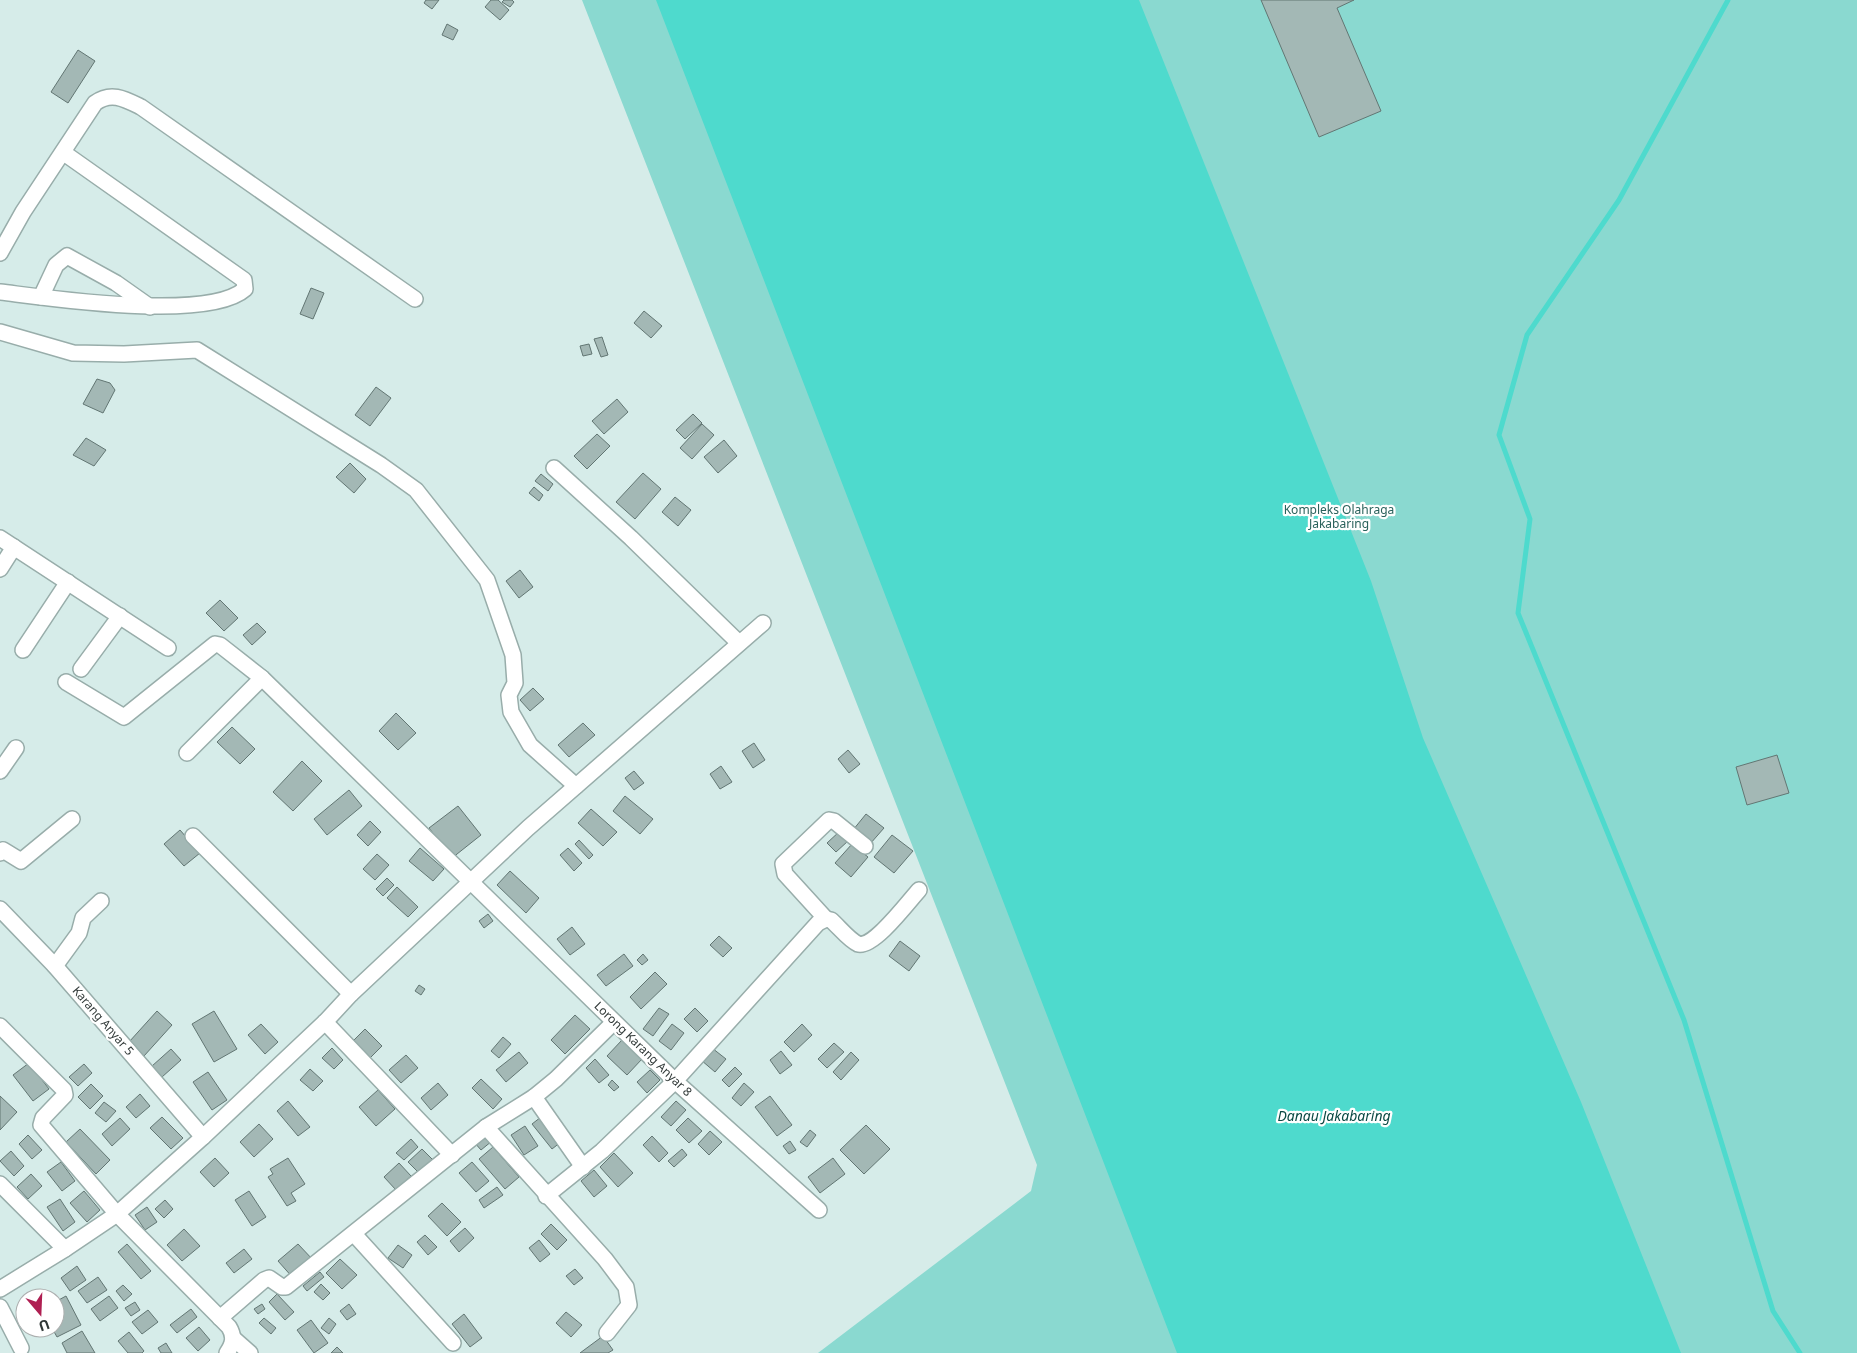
<svg xmlns="http://www.w3.org/2000/svg" width="1857" height="1353" font-family="'Noto Sans',sans-serif">
<rect width="100%" height="100%" fill="#d6ece9"/>
<!-- green -->
<path fill="#8ad9d0" d="M582,0h1275v1353h-1039l213,-162 6,-26z"/>
<!-- water -->
<path fill="#4edacd" d="M656,0h483l232,581 52,157 158,364 100,251h-504z"/>
<g fill="none" stroke-linecap="round" stroke-linejoin="round">
<!-- stream -->
<path stroke="#4edacd" stroke-width="5" d="M1728,0l-109,200 -92,135 -28,100 31,84 -12,94 166,407 89,291 27,42"/>
</g>
<!-- building -->
<g fill="#a3b8b5" stroke="#627673">
<path d="M426,0h13l-7,9 -8,-6z"/>
<path d="M491,0h7l11,10 -9,10 -15,-13z"/>
<path d="M504,0h8l2,2 -4,5 -8,-5z"/>
<path d="M1261,0h93l-17,8 44,103 -62,26z"/>
<path d="M447,24l11,6 -5,10 -11,-5z"/>
<path d="M78,50l17,11 -27,42 -17,-11z"/>
<path d="M311,288l13,5 -11,26 -13,-5z"/>
<path d="M644,311l18,15 -11,12 -17,-15z"/>
<path d="M602,337l6,18 -7,2 -7,-18z"/>
<path d="M589,344l3,10 -9,2 -3,-10z"/>
<path d="M97,379l13,4 5,7 -12,23 -20,-9z"/>
<path d="M376,387l15,11 -21,28 -15,-11z"/>
<path d="M617,399l11,13 -24,22 -12,-13z"/>
<path d="M693,414l9,9 -17,16 -9,-9z"/>
<path d="M702,424l12,11 -22,24 -12,-11z"/>
<path d="M597,434l13,12 -23,23 -13,-13z"/>
<path d="M86,438l20,12 -12,16 -21,-11z"/>
<path d="M724,440l13,16 -19,17 -14,-16z"/>
<path d="M350,463l16,16 -12,14 -18,-16z"/>
<path d="M643,473l18,16 -26,30 -19,-17z"/>
<path d="M541,474l12,10 -5,7 -13,-10z"/>
<path d="M534,487l9,8 -4,6 -10,-8z"/>
<path d="M675,497l16,13 -13,16 -16,-14z"/>
<path d="M520,570l13,17 -14,11 -13,-17z"/>
<path d="M220,600l18,18 -14,13 -18,-18z"/>
<path d="M257,623l9,9 -14,13 -9,-10z"/>
<path d="M533,688l11,11 -14,12 -10,-11z"/>
<path d="M396,713l20,20 -18,17 -19,-19z"/>
<path d="M583,723l12,12 -26,22 -11,-12z"/>
<path d="M232,727l23,22 -15,15 -23,-22z"/>
<path d="M754,743l11,17 -12,8 -11,-17z"/>
<path d="M848,750l12,14 -11,9 -11,-14z"/>
<path d="M1777,755l12,38 -42,12 -11,-38z"/>
<path d="M302,761l20,20 -29,30 -20,-19z"/>
<path d="M721,766l11,16 -12,7 -10,-15z"/>
<path d="M634,771l10,12 -10,7 -9,-12z"/>
<path d="M349,790l13,16 -35,29 -13,-16z"/>
<path d="M625,796l28,23 -13,15 -27,-23z"/>
<path d="M458,806l23,29 -29,23 -23,-30z"/>
<path d="M591,809l26,23 -14,14 -25,-23z"/>
<path d="M866,814l18,14 -14,16 -17,-14z"/>
<path d="M370,821l11,11 -13,14 -11,-11z"/>
<path d="M180,830l20,23 -16,13 -20,-22z"/>
<path d="M840,831l8,10 -12,11 -9,-9z"/>
<path d="M892,835l21,16 -19,22 -20,-16z"/>
<path d="M579,840l14,15 -4,4 -14,-15z"/>
<path d="M852,844l16,13 -17,20 -16,-14z"/>
<path d="M420,848l24,21 -11,12 -24,-20z"/>
<path d="M568,848l14,15 -8,8 -14,-16z"/>
<path d="M377,854l12,11 -14,15 -12,-11z"/>
<path d="M510,871l29,27 -13,15 -29,-28z"/>
<path d="M387,878l7,7 -11,11 -7,-7z"/>
<path d="M397,887l21,20 -10,10 -21,-19z"/>
<path d="M488,914l5,7 -9,7 -5,-7z"/>
<path d="M572,927l13,17 -15,11 -13,-16z"/>
<path d="M719,936l13,12 -9,9 -13,-12z"/>
<path d="M900,941l20,15 -11,15 -20,-15z"/>
<path d="M624,954l9,12 -27,20 -9,-11z"/>
<path d="M643,954l5,6 -6,5 -5,-5z"/>
<path d="M655,972l12,12 -26,25 -11,-12z"/>
<path d="M419,985l6,4 -4,6 -6,-4z"/>
<path d="M659,1008l10,6 -16,22 -10,-7z"/>
<path d="M695,1008l13,13 -11,11 -13,-13z"/>
<path d="M157,1011l15,14 -28,31 -15,-14z"/>
<path d="M214,1011l23,38 -23,13 -22,-38z"/>
<path d="M575,1015l15,14 -25,25 -14,-14z"/>
<path d="M261,1024l17,18 -13,12 -17,-19z"/>
<path d="M672,1024l12,9 -13,17 -12,-9z"/>
<path d="M802,1024l10,11 -18,17 -10,-10z"/>
<path d="M365,1029l17,17 -12,12 -17,-17z"/>
<path d="M503,1037l8,7 -12,14 -8,-7z"/>
<path d="M622,1040l20,19 -15,16 -20,-19z"/>
<path d="M834,1043l10,9 -17,16 -9,-9z"/>
<path d="M332,1048l11,12 -9,9 -12,-11z"/>
<path d="M712,1048l14,11 -11,13 -14,-12z"/>
<path d="M171,1049l10,11 -19,17 -10,-11z"/>
<path d="M781,1051l11,14 -12,9 -10,-14z"/>
<path d="M519,1052l9,11 -22,19 -10,-12z"/>
<path d="M851,1052l8,8 -18,20 -8,-8z"/>
<path d="M406,1055l12,13 -17,15 -12,-13z"/>
<path d="M595,1059l14,16 -10,8 -13,-15z"/>
<path d="M29,1063l20,26 -16,12 -20,-26z"/>
<path d="M84,1064l8,9 -14,13 -9,-9z"/>
<path d="M735,1067l7,7 -13,13 -7,-7z"/>
<path d="M310,1069l13,12 -10,10 -13,-11z"/>
<path d="M650,1070l10,10 -13,13 -10,-11z"/>
<path d="M208,1072l19,28 -15,10 -19,-28z"/>
<path d="M481,1079l21,20 -9,10 -21,-21z"/>
<path d="M612,1080l7,7 -5,4 -6,-6z"/>
<path d="M438,1083l10,12 -17,15 -10,-12z"/>
<path d="M744,1083l10,9 -13,14 -9,-8z"/>
<path d="M91,1084l12,12 -13,13 -12,-12z"/>
<path d="M378,1090l17,19 -19,17 -17,-19z"/>
<path d="M140,1094l10,12 -14,12 -10,-11z"/>
<path d="M0,1096l17,16 -17,18z"/>
<path d="M770,1096l22,29 -15,11 -22,-29z"/>
<path d="M288,1101l22,26 -12,9 -21,-25z"/>
<path d="M676,1101l10,9 -15,16 -10,-9z"/>
<path d="M104,1102l12,9 -10,11 -11,-9z"/>
<path d="M162,1117l21,21 -12,11 -21,-21z"/>
<path d="M541,1117l20,25 -9,7 -20,-25z"/>
<path d="M120,1118l10,11 -18,17 -10,-12z"/>
<path d="M688,1118l14,13 -13,12 -13,-13z"/>
<path d="M259,1124l14,15 -19,18 -14,-15z"/>
<path d="M866,1125l24,24 -26,25 -24,-24z"/>
<path d="M525,1126l13,20 -14,9 -13,-20z"/>
<path d="M80,1129l30,31 -14,14 -30,-32z"/>
<path d="M810,1130l6,5 -9,12 -7,-5z"/>
<path d="M710,1131l12,11 -13,13 -11,-11z"/>
<path d="M485,1133l7,8 -11,9 -7,-8z"/>
<path d="M28,1135l14,15 -10,9 -13,-15z"/>
<path d="M652,1136l16,17 -9,9 -16,-17z"/>
<path d="M411,1139l7,8 -14,13 -8,-7z"/>
<path d="M790,1141l6,9 -7,4 -6,-8z"/>
<path d="M493,1147l26,30 -14,12 -26,-30z"/>
<path d="M422,1149l11,11 -14,13 -11,-11z"/>
<path d="M682,1149l5,6 -13,12 -6,-6z"/>
<path d="M11,1151l13,15 -10,10 -14,-15z"/>
<path d="M614,1153l19,20 -15,14 -18,-20z"/>
<path d="M215,1158l14,15 -15,14 -14,-15z"/>
<path d="M288,1158l17,26 -14,9 5,8 -9,5 -19,-29 5,-3 -3,-5z"/>
<path d="M833,1158l12,16 -25,19 -12,-16z"/>
<path d="M61,1162l14,19 -13,10 -15,-19z"/>
<path d="M472,1162l17,19 -13,11 -17,-19z"/>
<path d="M399,1163l12,13 -15,14 -12,-13z"/>
<path d="M594,1170l13,16 -13,11 -13,-16z"/>
<path d="M31,1174l11,12 -14,13 -11,-12z"/>
<path d="M497,1187l6,8 -19,13 -5,-8z"/>
<path d="M84,1191l16,19 -13,12 -17,-19z"/>
<path d="M249,1191l17,26 -14,9 -17,-26z"/>
<path d="M60,1199l15,23 -12,9 -16,-24z"/>
<path d="M165,1200l8,9 -9,9 -9,-9z"/>
<path d="M442,1203l19,19 -14,14 -19,-20z"/>
<path d="M147,1207l10,15 -12,8 -10,-15z"/>
<path d="M551,1224l16,16 -10,10 -16,-16z"/>
<path d="M465,1228l9,10 -15,14 -9,-11z"/>
<path d="M184,1229l16,17 -18,15 -15,-16z"/>
<path d="M425,1235l12,12 -9,8 -11,-13z"/>
<path d="M539,1240l11,14 -10,8 -11,-14z"/>
<path d="M127,1244l24,27 -10,8 -23,-27z"/>
<path d="M298,1244l16,17 -20,18 -16,-18z"/>
<path d="M398,1245l14,10 -9,13 -15,-10z"/>
<path d="M244,1249l8,10 -18,14 -8,-10z"/>
<path d="M340,1259l17,16 -15,14 -16,-16z"/>
<path d="M77,1266l9,14 -16,11 -9,-13z"/>
<path d="M575,1269l8,9 -9,7 -8,-9z"/>
<path d="M320,1272l4,5 -17,14 -4,-5z"/>
<path d="M98,1277l9,13 -20,13 -9,-12z"/>
<path d="M321,1284l9,9 -7,7 -9,-8z"/>
<path d="M123,1285l9,9 -8,7 -8,-10z"/>
<path d="M277,1294l17,18 -9,8 -16,-18z"/>
<path d="M66,1296l15,29 -24,12 -5,-9h3v-26z"/>
<path d="M109,1296l9,12 -18,13 -9,-12z"/>
<path d="M135,1302l5,8 -9,6 -6,-8z"/>
<path d="M262,1304l3,5 -7,5 -4,-5z"/>
<path d="M349,1304l7,10 -9,6 -7,-9z"/>
<path d="M191,1309l6,8 -20,16 -7,-8z"/>
<path d="M148,1310l10,12 -16,12 -10,-12z"/>
<path d="M566,1312l16,13 -11,12 -15,-14z"/>
<path d="M464,1314l18,24 -12,9 -18,-23z"/>
<path d="M264,1318l12,10 -5,6 -12,-11z"/>
<path d="M329,1318l7,6 -7,10 -8,-6z"/>
<path d="M311,1320l17,23 -14,10 -17,-23z"/>
<path d="M199,1327l11,13 -12,11 -12,-13z"/>
<path d="M82,1331l13,22h-28l-5,-10z"/>
<path d="M129,1332l15,19 -2,2h-14l-10,-12z"/>
<path d="M603,1336l10,14 -5,3h-28z"/>
<path d="M166,1343l6,10h-11l-3,-5z"/>
<path d="M337,1347l6,6h-12z"/>
</g>
<g fill="none" stroke-linecap="round" stroke-linejoin="round">
<defs>
<g id="minor">
<path d="M0,253l23,-41 72,-109c16,-12 30,-4 46,4l274,192"/>
<path d="M0,292c50,6 208,30 245,-3l-1,-9 -180,-127"/>
<path d="M41,297l15,-32 11,-9 49,27 34,24"/>
<path d="M0,332l73,21 51,1 73,-4 184,115 35,25 71,90 26,75 2,28 -6,12 2,17 19,33 46,41"/>
<path d="M554,468l77,70 108,105"/>
<path d="M0,538l168,110"/>
<path d="M0,569l14,-22"/>
<path d="M23,650l45,-68"/>
<path d="M81,669l39,-53"/>
<path d="M66,682l58,35 91,-73 5,1 42,33 413,403 144,129"/>
<path d="M187,753l75,-75"/>
<path d="M0,771l16,-23"/>
<path d="M193,836l158,158"/>
<path d="M0,853l3,-3 18,11 51,-42"/>
<path d="M0,909l55,57 148,171"/>
<path d="M826,919l-41,-45 -2,-10 46,-44 5,1 31,25"/>
<path d="M55,966l24,-33 4,-15 18,-17"/>
<path d="M325,1022l127,133"/>
<path d="M0,1026l64,64 1,5 -22,23 -2,7 76,89 112,113c6,10 4,17 -2,26"/>
<path d="M534,1097l49,70"/>
<path d="M486,1127l119,132 21,28 3,18 -22,28"/>
<path d="M0,1184l65,65"/>
<path d="M546,1196l56,-45 73,-70 143,-158 8,-4 5,1c8,7 18,20 27,24 15,5 51,-43 61,-54"/>
<path d="M354,1234l99,109"/>
<path d="M0,1289l65,-40 52,-35 86,-77 122,-115 26,-28 177,-166 235,-205"/>
<path d="M0,1307l21,41"/>
<path d="M220,1318l44,-38 5,-2 13,9h4l200,-160 48,-30 22,-18 58,-57"/>
<path d="M233,1338l17,15"/>
</g>
</defs>
<!-- minor casing -->
<use href="#minor" stroke="#98adaa" stroke-width="18"/>
<!-- minor -->
<use href="#minor" stroke="#fff" stroke-width="15"/>
</g>
<g text-anchor="middle" stroke-width="4.5" stroke-linejoin="round" paint-order="stroke">
<!-- park labels -->
<g font-size="12" fill="#29615b" stroke="#fff">
<text x="1339" y="514">Kompleks Olahraga<tspan x="1339" dy="14">Jakabaring</tspan></text>
</g>
<!-- street labels -->
<g font-size="12" fill="#303837" stroke="#fff">
<text transform="translate(103 1021) rotate(49)" y="4">Karang Anyar 5</text>
<text transform="translate(643 1049) rotate(44)" y="4">Lorong Karang Anyar 8</text>
</g>
<!-- water labels -->
<g font-size="14" font-style="italic" fill="#0b4944" stroke="#fff">
<text x="1334" y="1121">Danau Jakabaring</text>
</g>
</g>
<!-- north arrow -->
<g transform="translate(40 1313) rotate(161)"><circle r="24" fill="#ffffff" stroke="#acafaf"/>
<path d="M0-4L9 19L0 12L-9 19Z" fill="#af1f52"/>
<text y="-8" font-size="14" font-weight="bold" text-anchor="middle" fill="#303837">U</text>
</g>
</svg>
